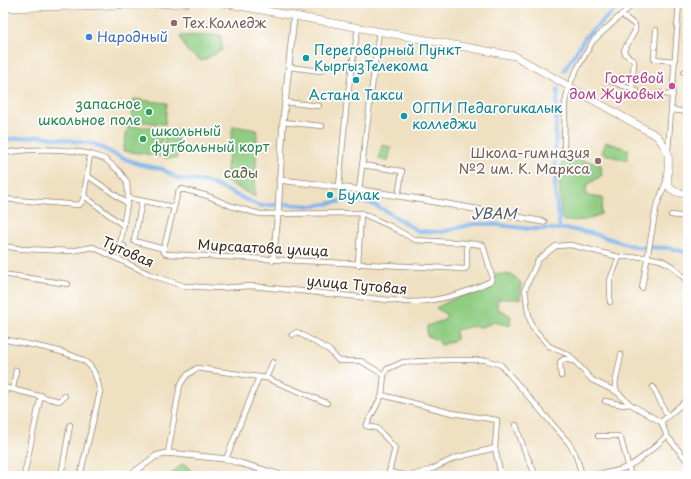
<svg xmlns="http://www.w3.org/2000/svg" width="691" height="479" font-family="'Playpen Sans',sans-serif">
<rect width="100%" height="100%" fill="#fff"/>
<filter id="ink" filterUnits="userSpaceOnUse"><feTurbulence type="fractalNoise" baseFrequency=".025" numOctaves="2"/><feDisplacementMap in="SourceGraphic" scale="8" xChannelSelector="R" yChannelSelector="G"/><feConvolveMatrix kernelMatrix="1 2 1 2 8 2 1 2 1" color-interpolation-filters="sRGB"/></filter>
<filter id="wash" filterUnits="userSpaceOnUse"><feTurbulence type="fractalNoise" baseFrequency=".012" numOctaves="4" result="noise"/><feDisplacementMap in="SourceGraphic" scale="16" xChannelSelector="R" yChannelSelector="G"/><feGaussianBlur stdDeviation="0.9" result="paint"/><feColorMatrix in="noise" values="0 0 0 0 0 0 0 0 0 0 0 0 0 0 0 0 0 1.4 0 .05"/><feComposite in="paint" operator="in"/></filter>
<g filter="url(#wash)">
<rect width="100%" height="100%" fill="#efe0c1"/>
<!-- green -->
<g fill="#90cd83" stroke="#667c50">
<path d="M221,35l1,15 -20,11 -15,-10 -7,-15z"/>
<path d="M133,99l34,4 -2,21 -34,-3z"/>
<path d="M128,126l34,2 -1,28 -38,-5z"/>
<path d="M233,126l24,4 -2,67 -30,-16z"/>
<path d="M165,130h13l-1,28h-13z"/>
<path d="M606,142l23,8 -3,11 -24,-8z"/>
<path d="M382,145l9,2 -3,14 -9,-2z"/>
<path d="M563,155l38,10 1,10 -16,11 1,10 16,2 -2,16 -15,6 -22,1 -3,-4 -2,-39z"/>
<path d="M495,274l18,1 8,8 -1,16h-22l-1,9 14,8 -1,10 -15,-4 -14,5 -7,-1 -18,4v10l-15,5 -3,-5 -11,-4v-10l17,-6 3,-5 -11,-7 15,-8 44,-16z"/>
<path d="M182,464l4,1 4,5v2l-5,4h-16z"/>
</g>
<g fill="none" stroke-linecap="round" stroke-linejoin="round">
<!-- canal -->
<g stroke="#7db3ec" stroke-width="4">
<path d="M564,71l22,-35 37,-33"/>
<path d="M558,89l-2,24 -1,78 5,38"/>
<path d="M3,140l37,-4 54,8 26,13 22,8 20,4 17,10 29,3 52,24 22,-2 32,2 34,-6 11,1 11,2 14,7 34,21 24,1 31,-8h18l39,5h39l22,4 45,14 35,1 17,5"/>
</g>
</g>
</g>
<g filter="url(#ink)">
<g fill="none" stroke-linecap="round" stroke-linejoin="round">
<defs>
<g id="minor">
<path d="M622,15l13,10v6l-11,19 1,4 9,7 -2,28"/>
<path d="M656,30l-2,29 21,2"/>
<path d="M289,67l32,4"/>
<path d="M684,72l4,1"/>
<path d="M610,81l27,10"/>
<path d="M657,93l16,2"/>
<path d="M285,102l34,4"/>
<path d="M672,110l16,2"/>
<path d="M283,122l39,4"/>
<path d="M564,151l1,-48 4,-17 8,-17 16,-28 41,-38"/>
<path d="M668,151l11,-148"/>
<path d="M3,153c27,-4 60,-5 87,1l-6,42 -2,6 -3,3 -76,-6"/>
<path d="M90,154l15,5 15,13 7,10 1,16 -8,47 4,1 1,6"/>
<path d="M362,165l40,6 -3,20"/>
<path d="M88,176l39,27"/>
<path d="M339,186l8,-87 11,-72"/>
<path d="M359,190l20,-159"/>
<path d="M84,196l40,30"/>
<path d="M128,198l46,9"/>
<path d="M142,201l-8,40 30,8"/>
<path d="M671,215l17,2"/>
<path d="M3,246l19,3 49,2 22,-4 56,27 35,12 34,2 34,-2 156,16c30,0 56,-8 83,-21l1,-5 -9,-31 -16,-2v24l-2,2 -299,-15 -3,-3 15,-59 4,-3 26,7 23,10 29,8 101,-1 29,13 25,14 52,3"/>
<path d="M358,265l3,-52"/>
<path d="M3,274l65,10"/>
<path d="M642,288l14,-80 10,-26"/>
<path d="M610,302v-22l9,-23"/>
<path d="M292,335l5,-3 32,18 10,11h22l23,14"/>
<path d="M3,339c19,5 75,12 87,27 6,7 8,16 10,26l-20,84"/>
<path d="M561,376l-1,-14 4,-3 9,2"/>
<path d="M266,378l7,-16"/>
<path d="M3,387l56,14 6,-5"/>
<path d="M653,387l14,28"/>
<path d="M13,389l3,-19"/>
<path d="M617,392l-2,-8 6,-29"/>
<path d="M382,395l70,18 45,7 -2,28 6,28"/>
<path d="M605,401l18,4 7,-1"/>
<path d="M3,404l3,-16"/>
<path d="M661,422l-31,-18 -13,-12 -25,-12 -23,-25 -20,-9 -17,-19 -4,-15 -3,-23 13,-29 18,-14 15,-1 48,12h27l15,3 11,6 16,16"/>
<path d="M661,422l6,14 21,26"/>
<path d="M661,422l27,-23"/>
<path d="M516,425l8,24 12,27"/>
<path d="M598,436h20l3,3 10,37"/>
<path d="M168,453l12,-68 6,-9 11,-8 69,10 61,25"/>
<path d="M226,459l33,-82"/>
<path d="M389,472l6,-24 -18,-20 -11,-2 16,-31 2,-20 3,-6 16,-7 46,-2h37l15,5 67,77 7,11 7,22"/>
<path d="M24,476l17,-81"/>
<path d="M61,476l9,-51"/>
<path d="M388,476l1,-4 20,4"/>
<path d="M410,476l20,-6 25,-12 40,-10"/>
<path d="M561,476c22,-1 47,0 68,-10 14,-7 26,-20 38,-30"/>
</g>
<g id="tertiary">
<path d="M279,180c89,9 177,25 265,42"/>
<path d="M273,260l5,-46 5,-92 11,-106"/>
<path d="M129,476l27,-20 12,-3 58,6 58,17"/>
</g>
<g id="secondary">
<path d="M223,3l292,53 142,80c4,5 10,12 11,19 3,21 -11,37 20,39"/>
<path d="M3,8l183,-5"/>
</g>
</defs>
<!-- minor casing -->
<use href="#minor" stroke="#958570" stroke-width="6"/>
<!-- tertiary casing -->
<use href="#tertiary" stroke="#958570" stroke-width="7"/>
<!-- secondary casing -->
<use href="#secondary" stroke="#958570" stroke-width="8"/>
<!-- minor -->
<use href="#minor" stroke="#fff" stroke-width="4.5"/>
<!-- tertiary -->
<use href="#tertiary" stroke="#fff" stroke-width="5.5"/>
<!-- secondary -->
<use href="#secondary" stroke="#fff" stroke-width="7"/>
</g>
</g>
<!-- markers -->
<g fill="#8d6e63" stroke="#fff" stroke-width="1.5">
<circle cx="174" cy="23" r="4"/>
<circle cx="598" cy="161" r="4"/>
</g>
<circle fill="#3f7fe0" stroke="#fff" stroke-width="1.5" cx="89" cy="37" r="4"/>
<g fill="#0f9aa8" stroke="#fff" stroke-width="1.5">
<circle cx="306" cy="58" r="4"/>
<circle cx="356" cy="80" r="4"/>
<circle cx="404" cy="116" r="4"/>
<circle cx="330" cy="195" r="4"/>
</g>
<circle fill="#d1479c" stroke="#fff" stroke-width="1.5" cx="672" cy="86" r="4"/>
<g fill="#2e9e5b" stroke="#fff" stroke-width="1.5">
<circle cx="149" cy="112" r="4"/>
<circle cx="143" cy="139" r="4"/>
</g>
<g text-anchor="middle" stroke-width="3.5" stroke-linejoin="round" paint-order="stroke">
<!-- education labels -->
<g font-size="14" fill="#785e54" stroke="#fff" text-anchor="start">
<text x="182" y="28">Тех.Колледж</text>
<text x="590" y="158" text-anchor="end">Школа-гимназия<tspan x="590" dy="16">№2 им. К. Маркса</tspan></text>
</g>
<!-- shop labels -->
<g font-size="14" fill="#366cbe" stroke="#fff" text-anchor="start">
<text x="97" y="42">Народный</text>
</g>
<!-- culture labels -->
<g font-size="14" fill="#0d838f" stroke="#fff" text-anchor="start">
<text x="314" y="55">Переговорный Пункт<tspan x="314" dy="16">КыргызТелекома</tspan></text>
<text x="356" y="100" text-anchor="middle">Астана Такси</text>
<text x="412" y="113">ОГПИ Педагогикалык<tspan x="412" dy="16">колледжи</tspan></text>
<text x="338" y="200">Булак</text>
</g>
<!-- hotel labels -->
<g font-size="14" fill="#b23c85" stroke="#fff" text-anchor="end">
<text x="664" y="83">Гостевой<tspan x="664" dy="16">дом Жуковых</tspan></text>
</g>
<!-- leisure labels -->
<g font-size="14" fill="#27864d" stroke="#fff" text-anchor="end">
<text x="141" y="109">запасное<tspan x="141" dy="16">школьное поле</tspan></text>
<text x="151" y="136" text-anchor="start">школьный<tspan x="151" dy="16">футбольный корт</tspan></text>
</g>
<!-- park labels -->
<g font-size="14" fill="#545b3c" stroke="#fff">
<text x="241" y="178">сады</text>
</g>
<!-- street labels -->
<g font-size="14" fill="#3b2a1e" stroke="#fff">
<text transform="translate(263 248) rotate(3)" y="5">Мирсаатова улица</text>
<text transform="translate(128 252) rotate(24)" y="5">Тутовая</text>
<text transform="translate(357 285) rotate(5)" y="5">улица Тутовая</text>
</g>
<!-- water labels -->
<g font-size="15" font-style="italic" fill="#525a66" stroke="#fff">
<text x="494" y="219">УВАМ</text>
</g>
</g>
<!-- margin -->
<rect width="691" height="479" fill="none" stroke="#fff" stroke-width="16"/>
</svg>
